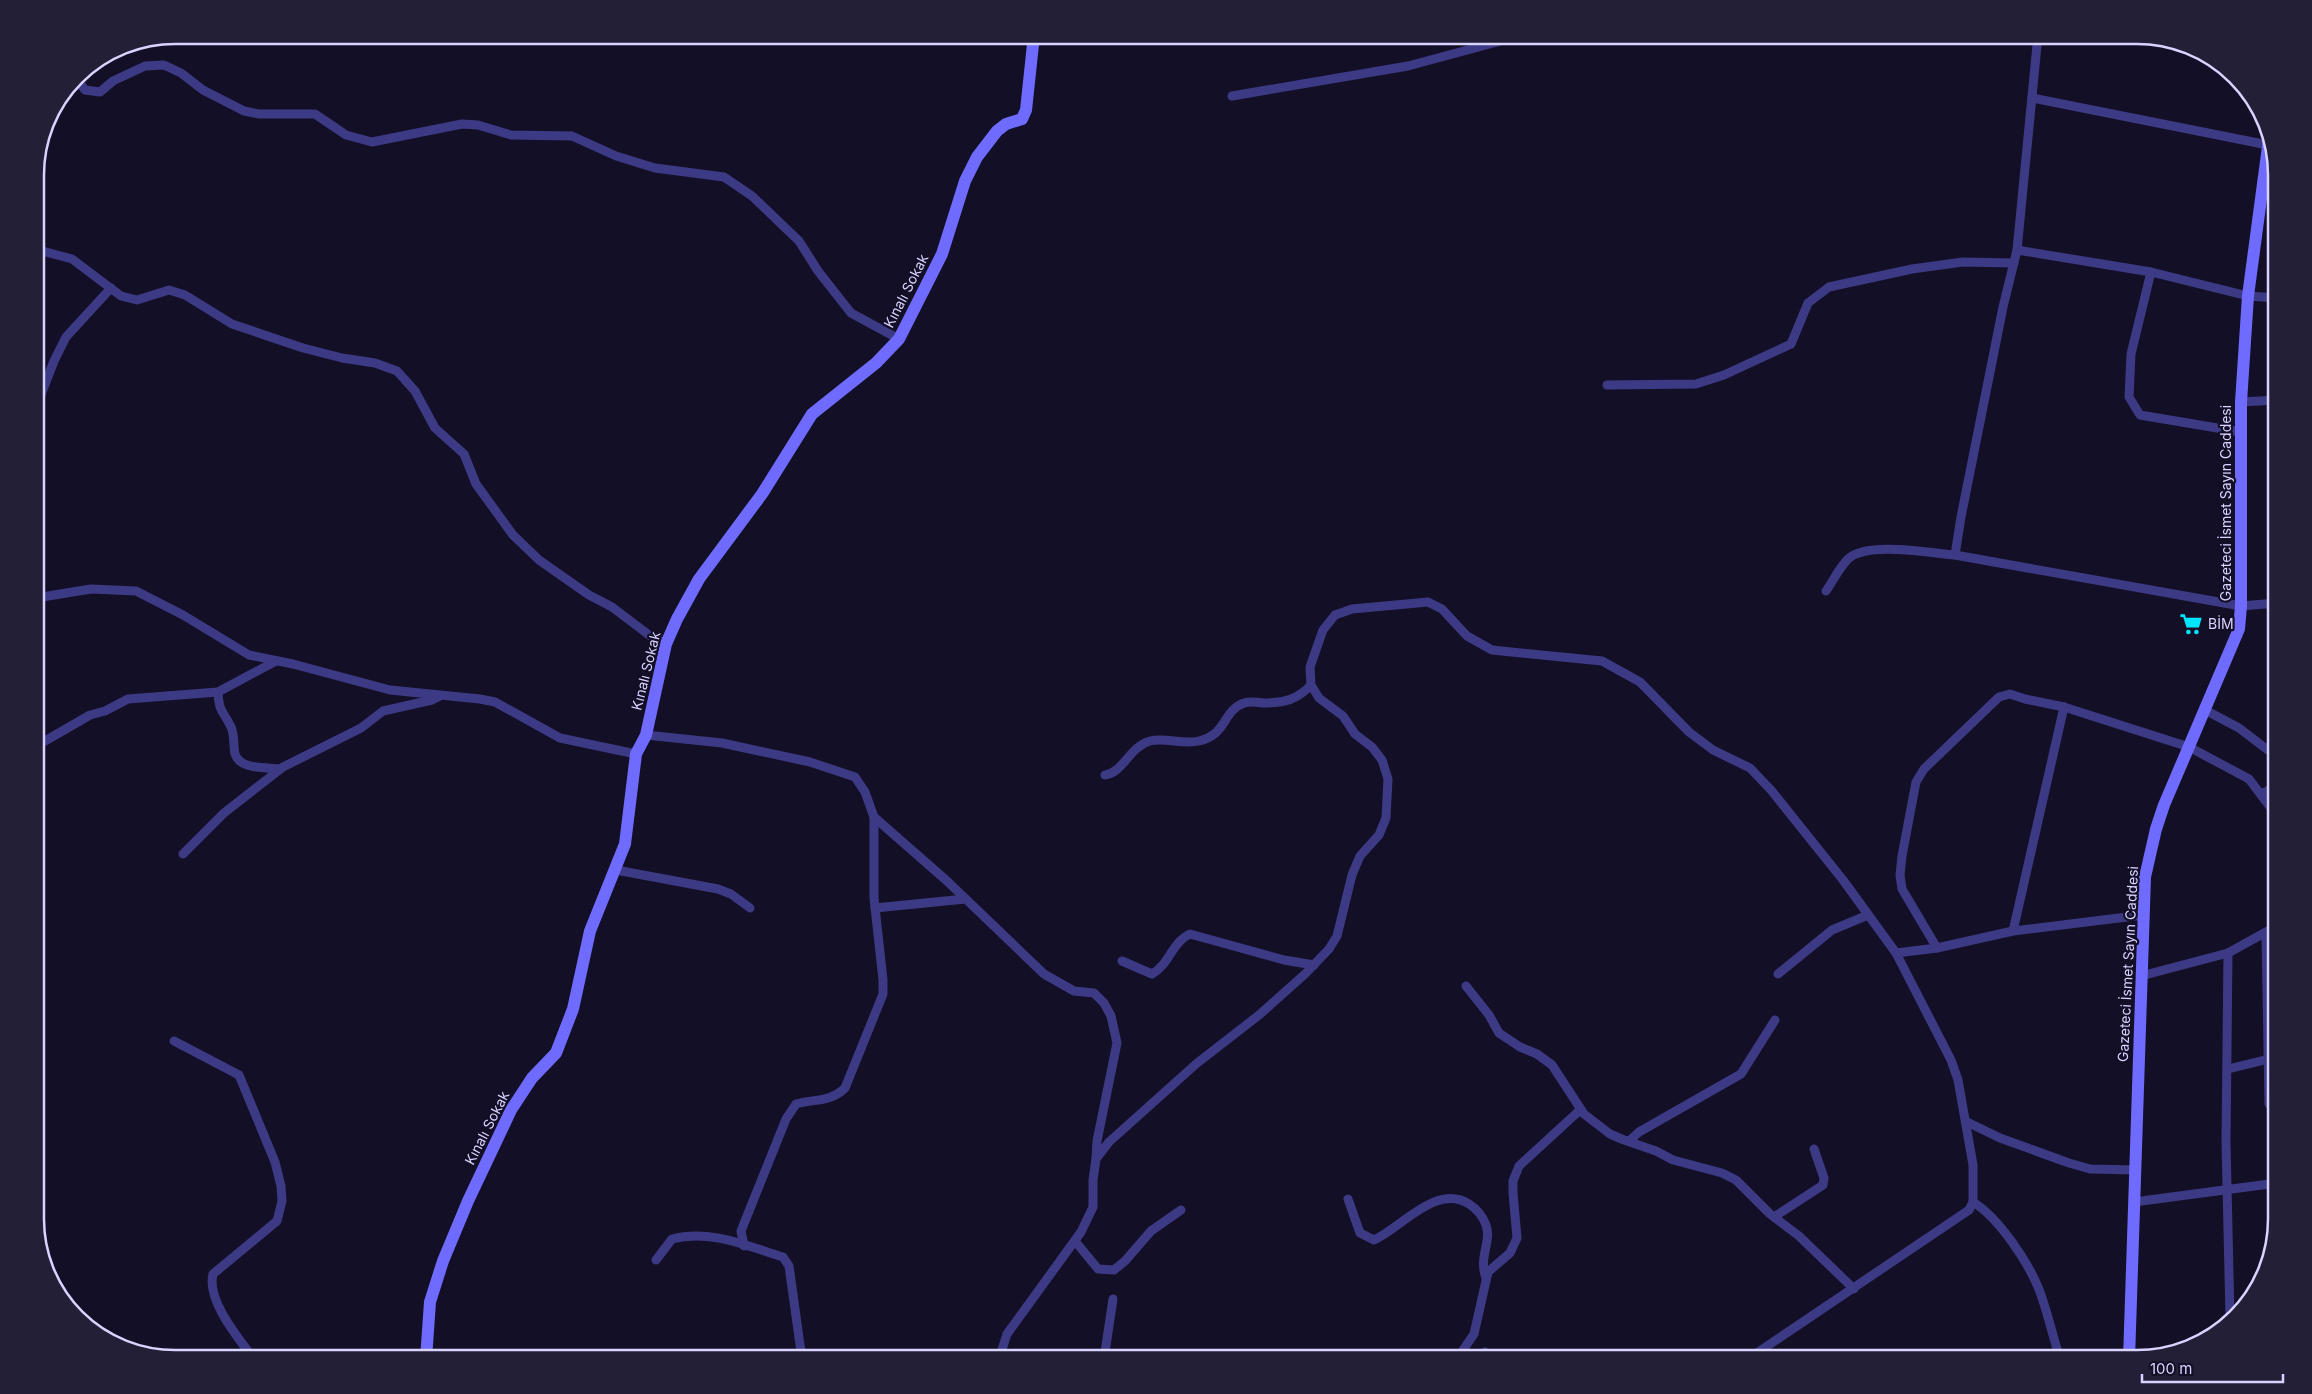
<svg xmlns="http://www.w3.org/2000/svg" width="2312" height="1394" font-family="Inter,sans-serif">
<rect width="100%" height="100%" fill="#130f26"/>
<g fill="none" stroke-linecap="round" stroke-linejoin="round">
<!-- street -->
<g stroke="#3d3a85" stroke-width="9">
<path d="M2038,35l-21,215 -14,57 -42,210 -6,38 286,51 36,-3"/>
<path d="M2187,48l34,19"/>
<path d="M75,77l10,13 15,2 13,-11 32,-15 19,-1 17,8 22,17 41,21 15,3h56l31,21 26,7 90,-18 16,1 33,10 61,1 44,20 39,12 69,9 28,19 47,45 19,30 33,42 48,26"/>
<path d="M1232,96l176,-30 115,-31"/>
<path d="M2032,98l236,47"/>
<path d="M35,249l37,10 49,37 16,4 32,-10 16,5 47,29 71,24 39,10 33,5 22,8 18,20 20,37 29,26 12,30 37,51 26,25 50,35 23,12 37,28 17,9"/>
<path d="M2017,250l134,22 97,24 29,2"/>
<path d="M2151,272l-20,82 -2,43 11,18 101,17"/>
<path d="M1607,385l89,-1 28,-9 67,-31 17,-41 21,-16 83,-18 51,-7 51,1"/>
<path d="M2241,402l36,-2"/>
<path d="M35,410l19,-49 12,-24 45,-49"/>
<path d="M1826,591c7,-10 13,-23 22,-32 19,-18 82,-6 107,-4"/>
<path d="M35,595l7,2 49,-8 45,2 47,24 66,40 44,9 97,26 90,9 15,3 65,36 76,16"/>
<path d="M218,692c1,21 5,18 13,35 4,9 2,18 4,27 5,16 32,13 45,15"/>
<path d="M2205,710l34,18 38,29"/>
<path d="M646,735l76,8 88,19 45,15 10,15 9,25v81l9,82v14l-38,94c-14,14 -31,11 -49,16l-10,15 -45,112 3,15"/>
<path d="M45,741l45,-26 15,-4 23,-12 90,-7 58,-31"/>
<path d="M1105,775c18,-2 25,-29 45,-34 15,-4 33,4 49,0 29,-7 23,-30 45,-38 6,-2 13,-1 19,0 21,0 34,-3 48,-18"/>
<path d="M2261,794l16,-8"/>
<path d="M874,817l73,64 97,93 30,17 20,2 10,10 7,13 6,27 -20,98 -1,18"/>
<path d="M183,854l41,-41 59,-46 78,-39 22,-17 49,-11 8,-4"/>
<path d="M616,870l102,19 13,5 19,14"/>
<path d="M875,908l90,-9"/>
<path d="M2013,931l51,-224"/>
<path d="M2266,934l3,170"/>
<path d="M1937,948l-35,-59 -2,-14 2,-19 14,-74 8,-13 75,-72 11,-3 15,5 39,8 125,40 60,32 28,37"/>
<path d="M2228,953l-2,189 4,175"/>
<path d="M1122,961l30,13c17,-9 20,-32 38,-40l94,26 30,5"/>
<path d="M1778,974l54,-44 36,-15"/>
<path d="M2141,976l87,-23 49,-27"/>
<path d="M1466,986l23,29 10,18 21,14 17,7 15,11 32,49 26,20 14,6 32,11 17,9 49,13 14,7 34,34 29,22 55,53"/>
<path d="M174,1041l65,34 36,87 6,24 1,15 -5,20 -64,53c-7,26 26,65 41,85"/>
<path d="M2228,1069l49,-12"/>
<path d="M1967,1122l33,16 69,25 21,6 45,1"/>
<path d="M1629,1141l10,-9 102,-58 34,-54"/>
<path d="M1348,1199l12,34 14,7c28,-13 63,-57 95,-36 8,5 14,13 17,21 6,17 -8,32 0,53"/>
<path d="M1973,1202c26,16 56,61 67,90 8,22 13,45 20,67"/>
<path d="M2134,1202l143,-19"/>
<path d="M1774,1217l49,-32 1,-7 -10,-29"/>
<path d="M1075,1241l23,28 16,1 11,-9 26,-30 30,-21"/>
<path d="M656,1260l16,-21c38,-10 75,7 111,18l6,9 13,93"/>
<path d="M1485,1352l2,7"/>
<path d="M1021,1358l21,1"/>
<path d="M999,1359l8,-25 74,-102 12,-25v-27l3,-21 13,-17 87,-78 63,-49 46,-41 24,-25 8,-13 15,-61 8,-19 19,-21 7,-17 2,-39 -6,-19 -10,-13 -17,-13 -12,-18 -24,-18 -8,-13 -1,-18 13,-37 12,-15 17,-6 76,-7 14,7 25,27 25,14 110,11 38,21 49,50 24,18 37,18 21,22 72,90 53,73 41,-5 76,-17 130,-16"/>
<path d="M1104,1359l9,-60"/>
<path d="M1457,1359l17,-25 14,-62 22,-19 7,-15 -4,-45v-12l6,-15 61,-56"/>
<path d="M1748,1359l221,-149 4,-8v-37l-15,-85 -7,-20 -55,-107"/>
</g>
<!-- secondary -->
<g stroke="#6f6bff" stroke-width="12">
<path d="M426,1359l4,-57 13,-41 25,-60 43,-91 21,-32 24,-25 17,-44 17,-78 35,-87 11,-90 10,-19 20,-91 11,-25 22,-40 63,-85 50,-80 64,-51 23,-24 43,-85 23,-73 12,-24 20,-26 9,-7 16,-5 4,-9 8,-75"/>
<path d="M2129,1359l16,-482 11,-48 8,-24 75,-176 2,-23v-204l7,-106 21,-157"/>
</g>
</g>
<!-- icons -->
<defs>
<symbol id="supermarket-bare" viewBox="-9 -9 18 18"><path d="M-6-5.5h2.5l.6 2H6L4.5 2H-2.5L-4.4-4H-6ZM-1.5 3.2a1.3 1.3 0 1 0 .1 0ZM3 3.2a1.3 1.3 0 1 0 .1 0Z" fill="#00e5ff" stroke="#130f26" stroke-width="2.5" paint-order="stroke"/></symbol>
</defs>
<g fill-rule="evenodd">
<use href="#supermarket-bare" x="2175" y="608" width="32" height="32"/>
</g>
<g text-anchor="middle" stroke-width="4.5" stroke-linejoin="round" paint-order="stroke">
<!-- street labels -->
<g font-size="14" fill="#d9d4ff" stroke="#130f26">
<text transform="translate(906 291) rotate(-63)" y="5">Kınalı Sokak</text>
<text transform="translate(2226 503) rotate(-90)" y="5">Gazeteci İsmet Sayın Caddesi</text>
<text transform="translate(646 671) rotate(-76)" y="5">Kınalı Sokak</text>
<text transform="translate(2128 964) rotate(-87)" y="5">Gazeteci İsmet Sayın Caddesi</text>
<text transform="translate(487 1128) rotate(-63)" y="5">Kınalı Sokak</text>
</g>
<!-- poi labels -->
<g font-size="14" fill="#d9d4ff" stroke="#130f26" text-anchor="start">
<text x="2208" y="629">BİM</text>
</g>
</g>
<!-- crop -->
<path d="M0 0H2312V1394H0ZM175 44H2137A131 131 0 0 1 2268 175V1219A131 131 0 0 1 2137 1350H175A131 131 0 0 1 44 1219V175A131 131 0 0 1 175 44Z" fill="#231f37" fill-rule="evenodd"/>
<path fill="none" stroke="#d9d4ff" stroke-width="2.5" d="M175 44H2137A131 131 0 0 1 2268 175V1219A131 131 0 0 1 2137 1350H175A131 131 0 0 1 44 1219V175A131 131 0 0 1 175 44Z"/>
<!-- scale -->
<path d="M2142 1374v8h141v-8" fill="none" stroke="#d9d4ff" stroke-width="2.5"/>
<text x="2150" y="1374" font-size="15" fill="#d9d4ff" stroke="#130f26" stroke-width="4" paint-order="stroke">100 m</text>
</svg>
